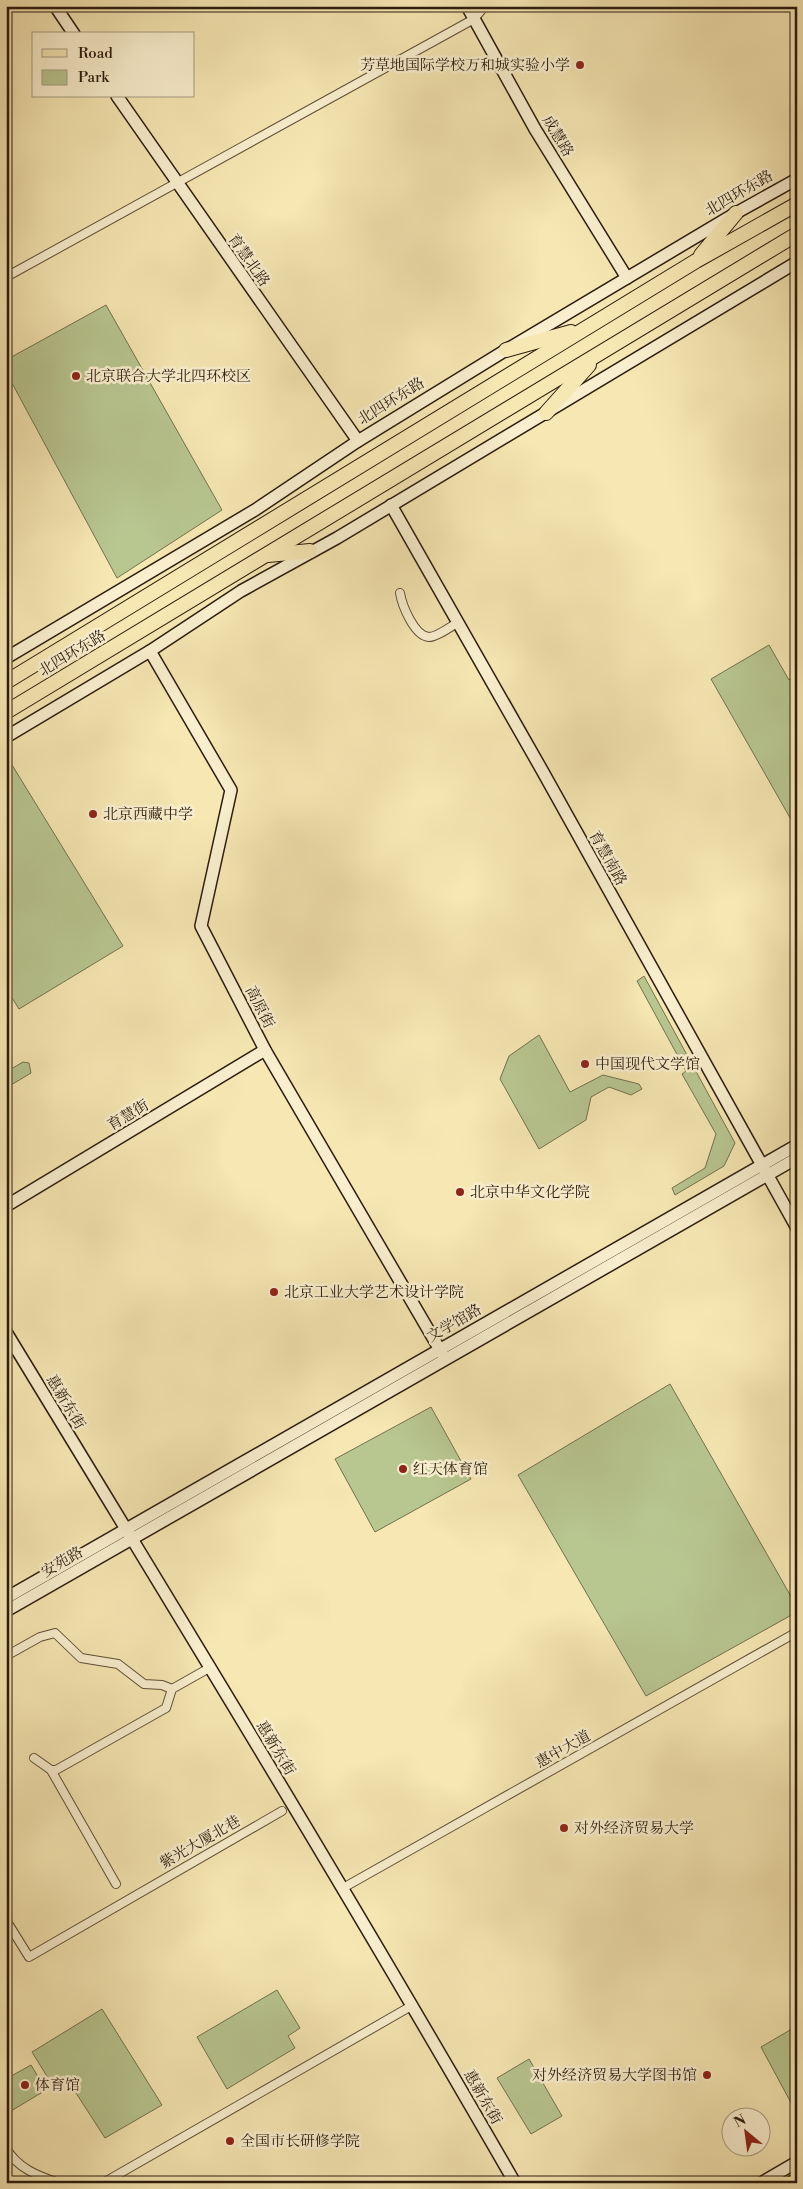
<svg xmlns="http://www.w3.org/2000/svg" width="803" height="2189" font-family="'Libre Bodoni','Noto Serif SC',serif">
<rect width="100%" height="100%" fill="#f6e7b3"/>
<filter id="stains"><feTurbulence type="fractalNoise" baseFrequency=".004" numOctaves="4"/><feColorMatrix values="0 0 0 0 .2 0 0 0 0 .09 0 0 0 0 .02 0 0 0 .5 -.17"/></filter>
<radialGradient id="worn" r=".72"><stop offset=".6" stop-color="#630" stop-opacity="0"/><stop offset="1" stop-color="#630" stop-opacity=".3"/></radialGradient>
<!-- green -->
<g fill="#b8c690" stroke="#72714e">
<path d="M106,305l116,205 -105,68 -111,-206v-12z"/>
<path d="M769,645l20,35 8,-5v155l-86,-151z"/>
<path d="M9,760l114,186 -104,63 -13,-21v-226z"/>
<path d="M644,976l91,167 -11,23 -49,29 -3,-7 33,-20 11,-34 -34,-60 4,-3 -49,-90z"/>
<path d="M539,1035l31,57 33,-17 36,9 3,5 -11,6 -22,-8 -18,10 -5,23 -47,29 -39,-70 9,-23z"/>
<path d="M23,1062l6,1 2,10 -25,15v-16z"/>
<path d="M670,1384l127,223v5l-151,84 -128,-221z"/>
<path d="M431,1407l40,72 -96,53 -40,-73z"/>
<path d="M277,1990l23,38 -12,8 7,12 -68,41 -30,-52z"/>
<path d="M102,2009l60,96 -57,33 -38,-59 -14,7 -21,-34z"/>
<path d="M797,2026v88l-36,-67z"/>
<path d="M529,2059l33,57 -31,18 -34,-56z"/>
<path d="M31,2065l15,25 -35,21 -5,-9v-23z"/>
</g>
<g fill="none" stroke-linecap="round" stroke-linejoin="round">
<defs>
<g id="street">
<path d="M6,277l468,-258 11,-13"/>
<path d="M400,593c2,12 14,43 29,44 8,0 21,-10 28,-14"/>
<path d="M6,1656l34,-19 15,-4 26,25 37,6 26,20 18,1 10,4"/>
<path d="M34,1758l17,12h5l110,-62 6,-19 39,-22"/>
<path d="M51,1770l65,114"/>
<path d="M343,1888l454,-256"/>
<path d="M6,1920l23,37 253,-146"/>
<path d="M6,2148c11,20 32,28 53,35"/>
<path d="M103,2183l310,-178"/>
</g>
<g id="secondary">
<path d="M55,6l19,28"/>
<path d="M467,6l68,123 92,149"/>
<path d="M117,96l241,345"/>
<path d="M391,505l152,267 254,456"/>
<path d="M150,651l81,139 -30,136 64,124 178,305"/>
<path d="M6,658l249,-148 103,-69 148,-91 230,-137 61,-34"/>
<path d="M6,737l144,-86 91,-60 96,-53 460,-276"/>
<path d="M6,1206l259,-156"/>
<path d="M6,1332c172,282 344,564 509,851"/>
<path d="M6,1598l791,-453"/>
<path d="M6,1611l791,-453"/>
<path d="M761,2183l36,-21"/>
</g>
<path id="primary" d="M791,2183l6,-3"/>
<g id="highway">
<path d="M701,255l35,-42"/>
<path d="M506,350l65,-18"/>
<path d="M546,413l43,-48"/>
<path d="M268,555l42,-4"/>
<path d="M6,682l690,-421 101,-57"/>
<path d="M6,712l791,-478"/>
</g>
</defs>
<!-- street casing -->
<use href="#street" stroke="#5e4f36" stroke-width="10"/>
<!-- secondary casing -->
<use href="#secondary" stroke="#2b1c0d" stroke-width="14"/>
<!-- primary casing -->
<use href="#primary" stroke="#2b1c0d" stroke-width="15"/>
<!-- highway casing -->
<use href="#highway" stroke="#2b1c0d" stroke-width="16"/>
<!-- street -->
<use href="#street" stroke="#f9efce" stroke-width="8"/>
<!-- secondary -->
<use href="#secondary" stroke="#f9efce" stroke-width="11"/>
<!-- primary -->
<use href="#primary" stroke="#f6e7b3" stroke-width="12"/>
<!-- highway -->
<use href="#highway" stroke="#f6e7b3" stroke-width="14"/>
</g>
<!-- markers -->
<g fill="#8f2418" stroke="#f9efce" stroke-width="2">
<circle cx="580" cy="65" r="5"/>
<circle cx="76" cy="376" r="5"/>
<circle cx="93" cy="814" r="5"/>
<circle cx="585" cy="1064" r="5"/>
<circle cx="460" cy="1192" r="5"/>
<circle cx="274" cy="1292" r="5"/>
<circle cx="403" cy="1469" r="5"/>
<circle cx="564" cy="1828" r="5"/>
<circle cx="707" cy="2075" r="5"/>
<circle cx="25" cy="2085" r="5"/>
<circle cx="230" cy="2141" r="5"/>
</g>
<g text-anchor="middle" stroke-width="5" stroke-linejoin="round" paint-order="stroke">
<!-- poi labels -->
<g font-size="15" fill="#2b1c0d" stroke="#f9efce" text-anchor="start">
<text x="570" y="70" text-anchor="end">芳草地国际学校万和城实验小学</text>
<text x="86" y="381">北京联合大学北四环校区</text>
<text x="103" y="819">北京西藏中学</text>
<text x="595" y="1069">中国现代文学馆</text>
<text x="470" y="1197">北京中华文化学院</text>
<text x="284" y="1297">北京工业大学艺术设计学院</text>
<text x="413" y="1474">红天体育馆</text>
<text x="574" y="1833">对外经济贸易大学</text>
<text x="697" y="2080" text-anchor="end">对外经济贸易大学图书馆</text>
<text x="35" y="2090">体育馆</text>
<text x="240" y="2146">全国市长研修学院</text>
</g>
<!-- street labels -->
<g font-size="15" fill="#2b1c0d" stroke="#f9efce">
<text transform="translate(558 136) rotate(59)" y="5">成慧路</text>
<text transform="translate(739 193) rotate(-30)" y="5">北四环东路</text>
<text transform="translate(249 260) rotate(55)" y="5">育慧北路</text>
<text transform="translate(391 401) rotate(-32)" y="5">北四环东路</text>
<text transform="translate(72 653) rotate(-31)" y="5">北四环东路</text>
<text transform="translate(608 858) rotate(61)" y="5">育慧南路</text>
<text transform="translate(260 1007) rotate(63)" y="5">高原街</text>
<text transform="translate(128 1115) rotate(-31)" y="5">育慧街</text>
<text transform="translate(454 1323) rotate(-30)" y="5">文学馆路</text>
<text transform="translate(66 1402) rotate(59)" y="5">惠新东街</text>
<text transform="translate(62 1562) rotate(-30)" y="5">安苑路</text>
<text transform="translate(276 1748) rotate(59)" y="5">惠新东街</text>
<text transform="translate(563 1749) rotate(-29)" y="5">惠中大道</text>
<text transform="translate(200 1842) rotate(-30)" y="5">紫光大厦北巷</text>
<text transform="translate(483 2097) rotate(60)" y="5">惠新东街</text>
</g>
</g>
<!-- margin -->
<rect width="803" height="2189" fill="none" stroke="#f6e7b3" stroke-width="25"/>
<rect x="8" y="8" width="788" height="2174" fill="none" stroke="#2b1c0d" stroke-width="2.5"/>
<rect x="12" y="12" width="778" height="2164" fill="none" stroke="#2b1c0d"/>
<!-- legend -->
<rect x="32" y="32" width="162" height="65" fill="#f9efce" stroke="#a79b81"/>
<rect x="42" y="49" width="25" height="8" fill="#f6e7b3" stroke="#a79b81"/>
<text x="78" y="58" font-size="15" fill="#2b1c0d">Road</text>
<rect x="42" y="70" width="25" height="15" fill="#b8c690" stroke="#a79b81"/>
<text x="78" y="82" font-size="15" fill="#2b1c0d">Park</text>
<!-- north arrow -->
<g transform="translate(746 2132) rotate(331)"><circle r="24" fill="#f9efce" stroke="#a79b81"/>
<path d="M0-4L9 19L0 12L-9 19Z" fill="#8f2418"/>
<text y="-8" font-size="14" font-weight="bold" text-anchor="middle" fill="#2b1c0d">N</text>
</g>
<rect width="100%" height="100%" filter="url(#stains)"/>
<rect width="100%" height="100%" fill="url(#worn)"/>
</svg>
